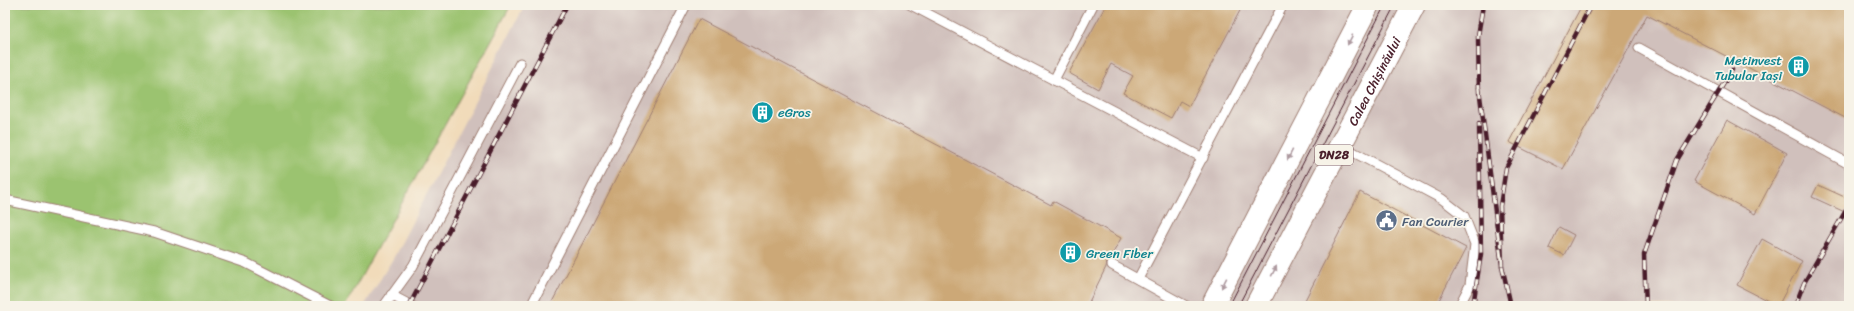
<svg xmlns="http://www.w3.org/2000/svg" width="1854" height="311" font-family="Sriracha,sans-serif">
<rect width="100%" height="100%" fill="#f7f3e8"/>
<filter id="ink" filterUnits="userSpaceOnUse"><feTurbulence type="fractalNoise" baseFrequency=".025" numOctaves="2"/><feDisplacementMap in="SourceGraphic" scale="8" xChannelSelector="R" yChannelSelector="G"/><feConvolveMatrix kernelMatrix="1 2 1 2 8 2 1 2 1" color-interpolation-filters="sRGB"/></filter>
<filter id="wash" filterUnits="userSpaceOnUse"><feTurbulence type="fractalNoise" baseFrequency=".012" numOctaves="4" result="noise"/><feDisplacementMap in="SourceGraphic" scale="16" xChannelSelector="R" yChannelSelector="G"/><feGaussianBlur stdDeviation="0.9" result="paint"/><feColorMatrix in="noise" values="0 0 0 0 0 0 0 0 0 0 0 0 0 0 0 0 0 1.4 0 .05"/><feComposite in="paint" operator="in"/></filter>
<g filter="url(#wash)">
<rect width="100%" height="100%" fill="#f1dbba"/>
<!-- industrial -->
<path fill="#d0c0bc" d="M525,5h1324v301h-1485l30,-49z"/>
<!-- green -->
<path fill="#9bc36f" stroke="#72714d" d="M5,5h506l-166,301h-340z"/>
<g id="blocks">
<!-- building -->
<g fill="#cca877">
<path d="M1106,5h137l-54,101 -9,-5 -9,17 -48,-25 10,-17 -22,-12 -13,25 -29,-16z"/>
<path d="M1582,5h267v115l-202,-105 -84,154 -54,-27z"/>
<path d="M699,19l352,186 2,-4 68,37 -11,21 -3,3 -1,5 -19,39h-537z"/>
<path d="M1727,120l60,33 -32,61 -61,-33z"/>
<path d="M1818,185l31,14v15l-37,-17z"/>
<path d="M1360,192l106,56 -30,58h-134z"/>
<path d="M1559,227l15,8 -10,20 -15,-7z"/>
<path d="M1762,239l40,22 -24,45 -41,-21z"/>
</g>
</g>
</g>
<g filter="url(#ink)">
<use href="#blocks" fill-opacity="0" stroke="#9e7d72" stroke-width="1"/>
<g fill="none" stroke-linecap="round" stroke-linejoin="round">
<defs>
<g id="lane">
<path d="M911,5l292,153"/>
<path d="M1639,48l210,116"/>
<path d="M1054,80l39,-75"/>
<path d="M1340,145l102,54 22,17 11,28 -5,41 -11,21"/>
<path d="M5,200l149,32 92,31 84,43"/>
<path d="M1112,265l74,41"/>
<path d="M1138,279l145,-274"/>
<path d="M391,295l21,11"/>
<path d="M384,306l29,-40 107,-203"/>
<path d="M531,306l155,-301"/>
</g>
<g id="primary">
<path d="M1212,306l156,-301"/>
<path id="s1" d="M1256,306l158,-301"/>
</g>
</defs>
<!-- lane casing -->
<use href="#lane" stroke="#9e7d72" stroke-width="11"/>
<!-- primary casing -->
<use href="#primary" stroke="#9e7d72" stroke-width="24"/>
<!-- lane -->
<use href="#lane" stroke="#fff" stroke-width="9"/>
<!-- primary -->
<use href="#primary" stroke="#fff" stroke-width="22"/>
<!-- tram -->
<g stroke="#4a1f2b" stroke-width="1">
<path d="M1229,306l156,-301"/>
<path d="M1238,306l157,-301"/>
</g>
<defs>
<g id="rail">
<path d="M1479,88l23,178 -2,-60 6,-38 85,-163"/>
<path d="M1479,93l-1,-57 5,-31"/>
<path d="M1502,266l9,40"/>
<path d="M409,306l158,-301"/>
<path d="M1473,306l8,-52 -2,-131"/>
<path d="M1646,306l-2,-51 33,-95 55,-90"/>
<path d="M1795,306l9,-23 45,-78"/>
</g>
</defs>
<!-- rail casing -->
<use href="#rail" stroke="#4a1f2b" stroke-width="4.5"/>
<!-- rail -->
<use href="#rail" stroke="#f7f3e8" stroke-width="3" stroke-dasharray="9" stroke-linecap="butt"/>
</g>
<!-- one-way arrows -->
<defs><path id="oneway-solid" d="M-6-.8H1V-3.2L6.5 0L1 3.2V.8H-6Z"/></defs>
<g fill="#ae9aa0">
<use href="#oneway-solid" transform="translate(1350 40) rotate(117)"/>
<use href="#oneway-solid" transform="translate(1290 155) rotate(117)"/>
<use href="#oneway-solid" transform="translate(1274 271) rotate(-63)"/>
<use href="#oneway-solid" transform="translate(1224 283) rotate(117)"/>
</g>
</g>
<!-- icons -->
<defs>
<symbol id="building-disc" viewBox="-11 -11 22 22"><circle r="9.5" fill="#0f9aa8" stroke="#f7f3e8"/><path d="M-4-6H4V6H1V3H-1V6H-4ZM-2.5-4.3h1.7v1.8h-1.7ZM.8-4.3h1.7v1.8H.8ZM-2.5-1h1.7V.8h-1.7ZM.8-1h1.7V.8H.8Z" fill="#fff"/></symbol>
<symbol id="civic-disc" viewBox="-11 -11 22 22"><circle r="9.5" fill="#5c6f8a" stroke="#f7f3e8"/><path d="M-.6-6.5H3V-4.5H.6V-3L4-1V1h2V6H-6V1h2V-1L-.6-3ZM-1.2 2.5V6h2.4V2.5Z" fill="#fff"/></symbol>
</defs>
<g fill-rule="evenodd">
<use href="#building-disc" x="1786" y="54" width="25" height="25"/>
<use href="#building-disc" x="750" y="100" width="25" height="25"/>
<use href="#civic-disc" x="1374" y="208" width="25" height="25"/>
<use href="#building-disc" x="1058" y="240" width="25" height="25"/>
</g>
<g text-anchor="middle" stroke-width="3.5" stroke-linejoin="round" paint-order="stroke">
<!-- shield labels -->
<rect fill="#f7f3e8" stroke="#7e5f64" stroke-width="1" x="1315" y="145" width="38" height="20" rx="3"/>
<g font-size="12" font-weight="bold" fill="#4a1f2b">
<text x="1334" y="159">DN28</text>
</g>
<!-- culture labels -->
<g font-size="13" fill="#0d838f" stroke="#f7f3e8" text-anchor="start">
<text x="1782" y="65" text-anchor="end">Metinvest<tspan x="1782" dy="15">Tubular Iași</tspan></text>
<text x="778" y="117">eGros</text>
<text x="1086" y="258">Green Fiber</text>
</g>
<!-- street labels -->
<g font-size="13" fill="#4a1f2b" stroke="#f7f3e8">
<text dy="5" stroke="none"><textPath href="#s1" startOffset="254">Calea Chișinăului</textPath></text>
</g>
<!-- service labels -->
<g font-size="13" fill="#4e5e75" stroke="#f7f3e8" text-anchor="start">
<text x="1402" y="226">Fan Courier</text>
</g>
</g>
<!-- margin -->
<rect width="1854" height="311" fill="none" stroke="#f7f3e8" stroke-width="20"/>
</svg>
